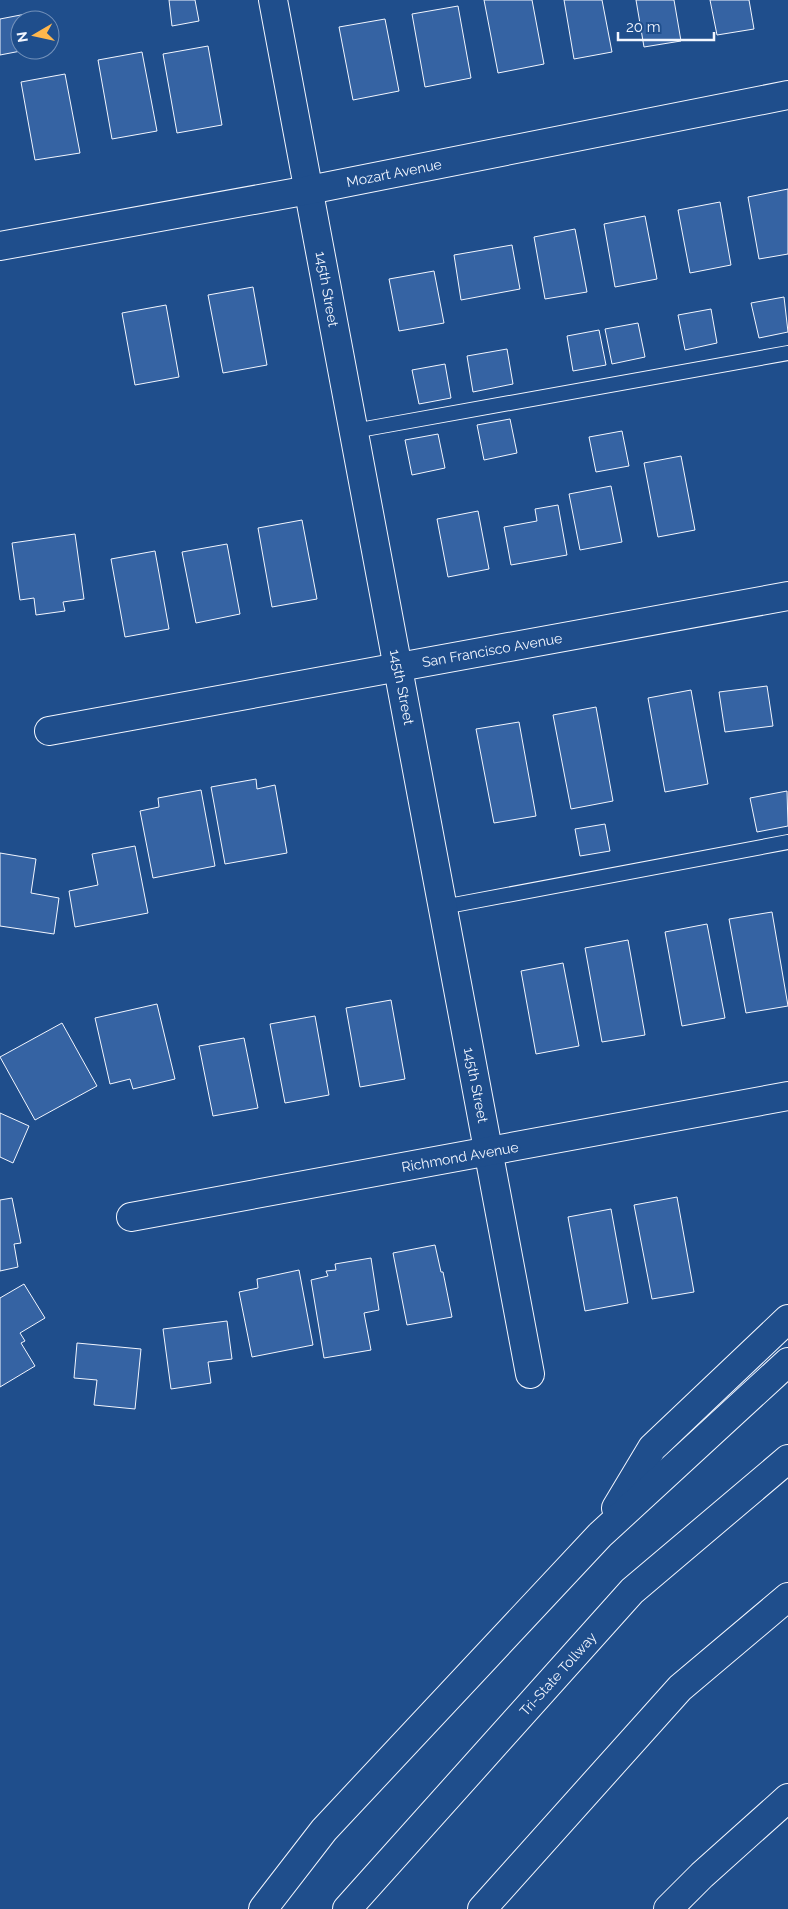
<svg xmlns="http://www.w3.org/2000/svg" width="788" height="1909" font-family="Raleway,sans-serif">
<rect width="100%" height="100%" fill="#1f4e8c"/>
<!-- building -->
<g fill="#3563a3" stroke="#f2f6ff">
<path d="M169,0h26l4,21 -27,5z"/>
<path d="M484,0h48l12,64 -46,9z"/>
<path d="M564,0h38l10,52 -38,7z"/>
<path d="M636,0h38l7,41 -37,6z"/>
<path d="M710,0h39l5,29 -37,6z"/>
<path d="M458,6l13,72 -46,9 -13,-73z"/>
<path d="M36,12l1,8h-17v30h6l-26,5v-36z"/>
<path d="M385,19l14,72 -46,9 -14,-73z"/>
<path d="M208,46l14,79 -45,8 -14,-79z"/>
<path d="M142,52l15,79 -45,8 -14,-79z"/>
<path d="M65,74l15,79 -45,7 -14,-78z"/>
<path d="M788,189v65l-29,5 -11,-62z"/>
<path d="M720,202l11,63 -41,8 -12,-63z"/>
<path d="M645,216l12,63 -42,8 -11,-63z"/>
<path d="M575,229l12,63 -42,7 -11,-62z"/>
<path d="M512,245l8,44 -59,11 -7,-45z"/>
<path d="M434,271l10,52 -45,8 -10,-52z"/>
<path d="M253,287l14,78 -44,8 -15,-78z"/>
<path d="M784,297l4,35 -29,6 -8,-35z"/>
<path d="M166,305l13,72 -44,8 -13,-72z"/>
<path d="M711,309l6,34 -32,7 -7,-35z"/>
<path d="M638,323l7,34 -33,7 -7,-35z"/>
<path d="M599,330l7,35 -33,6 -6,-35z"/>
<path d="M507,349l6,35 -40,8 -6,-36z"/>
<path d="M445,364l6,34 -32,6 -7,-34z"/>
<path d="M510,419l7,34 -33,7 -7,-35z"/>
<path d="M622,431l7,35 -33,6 -7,-35z"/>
<path d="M438,434l7,34 -33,7 -7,-35z"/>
<path d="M681,456l14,74 -37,7 -14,-74z"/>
<path d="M611,486l11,56 -42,8 -11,-56z"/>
<path d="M558,505l9,50 -56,10 -7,-38 33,-6 -2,-12z"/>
<path d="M478,511l11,58 -41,8 -11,-58z"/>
<path d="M302,520l15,79 -45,8 -14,-79z"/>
<path d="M75,534l9,65 -21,3 2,9 -29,4 -2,-17 -14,2 -8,-57z"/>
<path d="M227,544l13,70 -44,9 -14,-71z"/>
<path d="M155,551l14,78 -44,8 -14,-78z"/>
<path d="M767,686l6,40 -48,6 -6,-40z"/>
<path d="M691,690l17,94 -43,8 -17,-94z"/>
<path d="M596,707l17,94 -42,8 -18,-94z"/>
<path d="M519,722l17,94 -42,7 -18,-94z"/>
<path d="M256,779l1,10 18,-4 12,68 -62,11 -14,-77z"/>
<path d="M201,790l14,76 -62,12 -13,-67 19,-4 -1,-9z"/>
<path d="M787,791l1,35 -31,6 -7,-34z"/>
<path d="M605,824l5,27 -30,5 -5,-27z"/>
<path d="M135,846l13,67 -73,14 -6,-36 29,-6 -6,-31z"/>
<path d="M0,853l36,6 -5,34 28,5 -5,36 -54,-8z"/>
<path d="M772,912l16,94 -42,7 -17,-94z"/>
<path d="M707,924l18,94 -43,8 -17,-94z"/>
<path d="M628,940l17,95 -43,7 -17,-94z"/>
<path d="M563,963l16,83 -43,8 -15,-83z"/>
<path d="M391,1000l14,79 -45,8 -14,-79z"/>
<path d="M157,1004l18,75 -42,10 -3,-10 -20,5 -15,-66z"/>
<path d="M315,1016l14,79 -44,8 -15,-79z"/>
<path d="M62,1023l35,63 -62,34 -35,-63z"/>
<path d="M244,1038l14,70 -45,8 -14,-70z"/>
<path d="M0,1113l29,13 -16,37 -13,-6z"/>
<path d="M677,1197l17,95 -42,7 -18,-94z"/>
<path d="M12,1198l9,45 -7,1 4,23 -18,4v-71z"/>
<path d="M611,1209l17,94 -43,8 -17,-94z"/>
<path d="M435,1245l6,27h2l9,45 -45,8 -14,-72z"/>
<path d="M371,1258l8,52 -15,3 7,37 -47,8 -13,-78 17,-4 -2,-5 10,-1 -1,-6z"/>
<path d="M299,1270l14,75 -61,12 -13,-65 19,-4 -1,-9z"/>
<path d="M24,1284l21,34 -25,15 5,8 -4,2 14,23 -35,21v-89z"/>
<path d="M227,1321l5,38 -24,3 3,21 -40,6 -8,-60z"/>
<path d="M77,1343l64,6 -6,60 -41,-4 3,-25 -23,-2z"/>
</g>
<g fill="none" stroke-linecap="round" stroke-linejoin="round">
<defs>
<g id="lane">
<path d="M354,431l434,-78"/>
<path d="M443,907l345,-65"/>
</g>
<g id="street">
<path d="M273,0l257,1374"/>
<path d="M0,246l309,-56 479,-95"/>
<path d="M49,731l739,-135"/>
<path d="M131,1217l657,-121"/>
</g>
<g id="highway">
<path d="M616,1508l36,-60 136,-129"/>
<path d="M263,1909l61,-79 276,-295 188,-173"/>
<path d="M347,1909l285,-318 156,-132"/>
<path d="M482,1909l198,-221 108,-91"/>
<path d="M668,1909l34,-34 86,-77"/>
</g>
</defs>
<!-- lane casing -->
<use href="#lane" stroke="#f2f6ff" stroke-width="16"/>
<!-- street casing -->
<use href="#street" stroke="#f2f6ff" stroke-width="30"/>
<!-- highway casing -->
<use href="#highway" stroke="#f2f6ff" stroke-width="30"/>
<!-- lane -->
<use href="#lane" stroke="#1f4e8c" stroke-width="14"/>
<!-- street -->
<use href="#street" stroke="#1f4e8c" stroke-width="28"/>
<!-- highway -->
<use href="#highway" stroke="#1f4e8c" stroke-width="28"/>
</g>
<g text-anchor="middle" stroke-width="4" stroke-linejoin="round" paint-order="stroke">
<!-- street labels -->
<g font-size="14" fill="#f2f6ff" stroke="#1f4e8c">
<text transform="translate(394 173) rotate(-11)" y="5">Mozart Avenue</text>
<text transform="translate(327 289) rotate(80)" y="5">145th Street</text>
<text transform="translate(492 650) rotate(-10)" y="5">San Francisco Avenue</text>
<text transform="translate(402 687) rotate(79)" y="5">145th Street</text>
<text transform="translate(476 1085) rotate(79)" y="5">145th Street</text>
<text transform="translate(460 1157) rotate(-10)" y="5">Richmond Avenue</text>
<text transform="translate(558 1674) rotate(-48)" y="5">Tri-State Tollway</text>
</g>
</g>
<!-- north arrow -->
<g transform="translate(35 35) rotate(261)"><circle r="24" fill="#1f4e8c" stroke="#7391ba"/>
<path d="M0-4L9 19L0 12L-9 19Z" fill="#ffb74d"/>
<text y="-8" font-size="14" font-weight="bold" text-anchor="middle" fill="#f2f6ff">N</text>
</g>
<!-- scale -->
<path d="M618 32v8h96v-8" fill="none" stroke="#f2f6ff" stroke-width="2.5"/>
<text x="626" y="32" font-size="15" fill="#f2f6ff" stroke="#1f4e8c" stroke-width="4" paint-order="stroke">20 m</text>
</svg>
